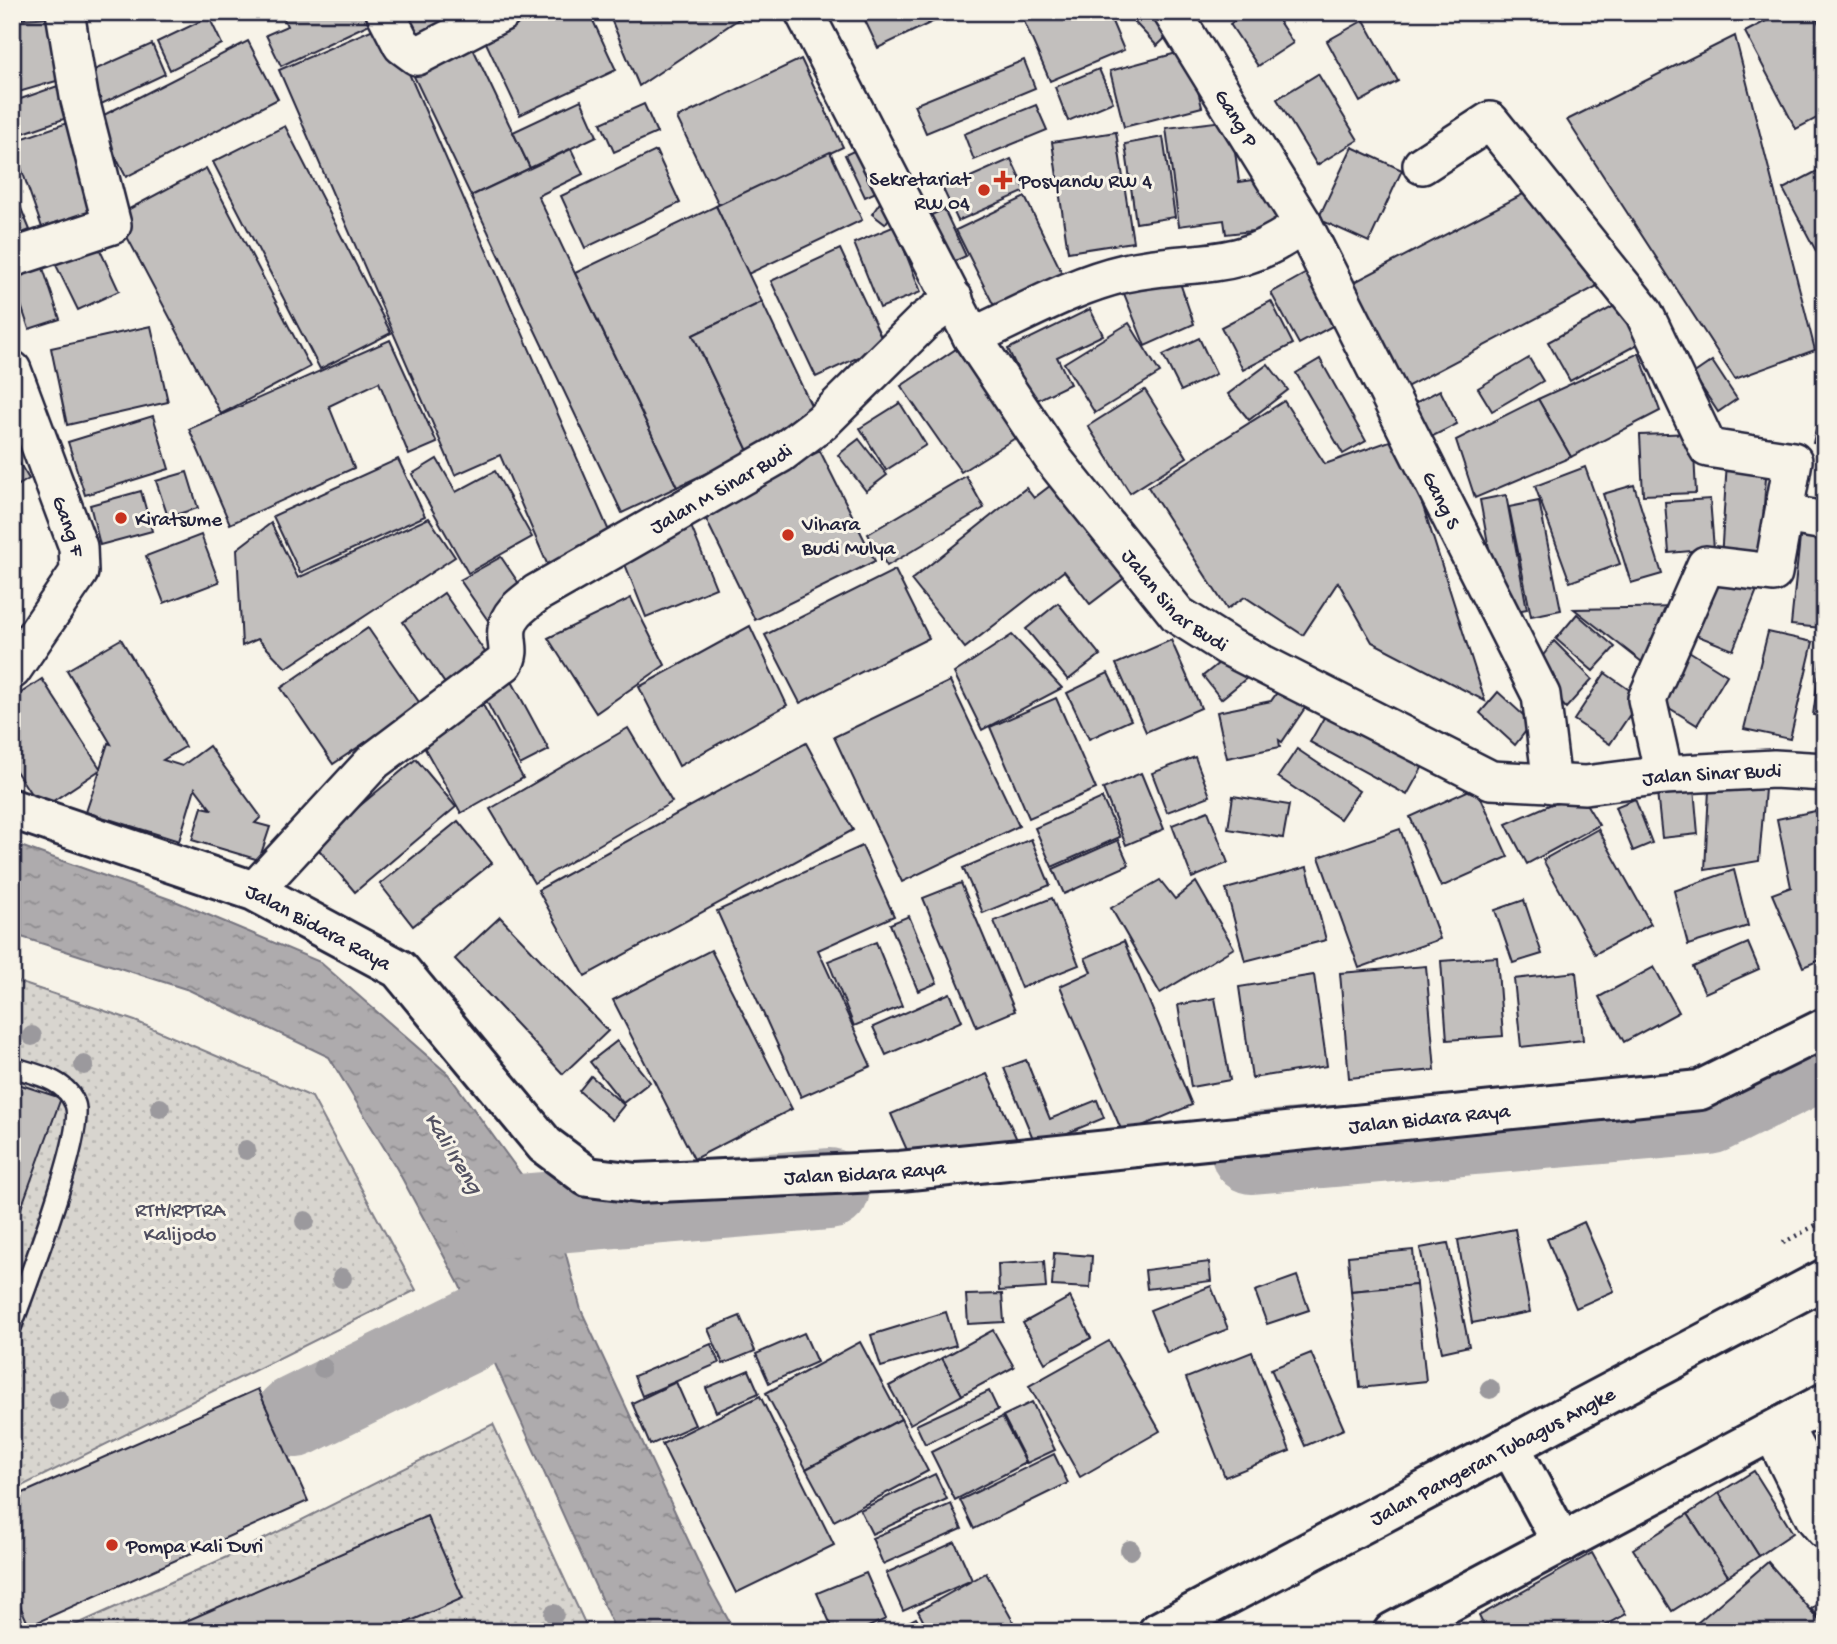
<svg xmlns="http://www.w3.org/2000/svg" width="1837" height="1644" font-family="'Gochi Hand',sans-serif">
<defs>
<pattern id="park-dots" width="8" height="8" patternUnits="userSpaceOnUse" patternTransform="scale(1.75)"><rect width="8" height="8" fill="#d8d5cf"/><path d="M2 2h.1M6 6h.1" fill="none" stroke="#b9b7b3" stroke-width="1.8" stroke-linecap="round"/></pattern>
<pattern id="water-ripples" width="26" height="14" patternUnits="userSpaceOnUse" patternTransform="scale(1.75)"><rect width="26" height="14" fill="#aeabad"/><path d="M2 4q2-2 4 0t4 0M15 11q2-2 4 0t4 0" fill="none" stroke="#8d8b8e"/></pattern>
</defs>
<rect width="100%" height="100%" fill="#f7f3e8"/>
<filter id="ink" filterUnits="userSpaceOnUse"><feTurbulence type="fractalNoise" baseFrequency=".0143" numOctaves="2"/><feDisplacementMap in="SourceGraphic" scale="14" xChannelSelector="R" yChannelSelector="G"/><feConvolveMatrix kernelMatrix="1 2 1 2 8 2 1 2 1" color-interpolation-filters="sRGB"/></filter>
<g filter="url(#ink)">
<!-- park -->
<g fill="url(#park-dots)" stroke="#7d7c85" stroke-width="2">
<path d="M12,980l123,41 177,76 104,193 -404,201z"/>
<path d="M493,1424l96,208h-529l180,-81z"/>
<path d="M12,1595l15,37h-15z"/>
</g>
<!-- water -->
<path fill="url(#water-ripples)" stroke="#76747f" stroke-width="2" d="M12,843l163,58 145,61 128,112 110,151 23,85 128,275 26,47h-119l-157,-348 -62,-115 -68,-112 -140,-67 -177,-56z"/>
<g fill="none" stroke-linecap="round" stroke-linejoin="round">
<!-- river -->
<g stroke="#aeabad" stroke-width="82">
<path d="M1252,1153l457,-39 116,-57"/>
<path d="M497,1217l332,-28"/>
<path d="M295,1417l237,-117"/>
</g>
</g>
<!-- building -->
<g fill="#c2bfbd" stroke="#22223b" stroke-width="2">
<path d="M12,12h46l-46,6z"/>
<path d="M146,12h37l-35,8z"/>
<path d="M281,12h98l3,6 -101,48 -15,-31 21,-9z"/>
<path d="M396,12h38l7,11 -27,18z"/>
<path d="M518,12h71l27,58 -96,45 -40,-85z"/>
<path d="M608,12h136l2,2 -107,72z"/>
<path d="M861,12h92l-75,36z"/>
<path d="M1020,12h88l16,38 -74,31z"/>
<path d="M1125,12h41l13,13 -22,21z"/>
<path d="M1247,12h26l20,31 -35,23 -28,-42z"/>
<path d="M1783,12h30l12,23v79l-29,15 -51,-97z"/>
<path d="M62,16l8,61 -58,17v-74z"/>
<path d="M209,17l13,27 -52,26 -13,-28z"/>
<path d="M1364,20l34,61 -38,21 -33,-61z"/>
<path d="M387,23l225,515 -64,28 -48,-111 -45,20 -176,-405z"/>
<path d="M1735,36l80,314 -80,29 -168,-259z"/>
<path d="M469,40l61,128 -59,28 -61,-128z"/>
<path d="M248,41l30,58 -152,78 -30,-58z"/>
<path d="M152,44l13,30 -68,32 -14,-31z"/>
<path d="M1188,50l14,57 -78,20 -14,-56z"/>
<path d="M801,59l42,88 -124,58 -42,-87z"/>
<path d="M1024,60l11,28 -109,45 -12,-28z"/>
<path d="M1099,69l14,33 -45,19 -13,-34z"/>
<path d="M1318,74l40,66 -41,25 -40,-66z"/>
<path d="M69,82l12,31 -69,24v-35z"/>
<path d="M581,100l16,36 -67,32 -17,-36z"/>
<path d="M644,104l13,29 -43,19 -13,-29z"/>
<path d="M1036,105l11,25 -73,30 -10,-26z"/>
<path d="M1231,120l8,62 34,-5 6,51 -53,6 -2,-14 -45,6 -13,-98z"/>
<path d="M70,122l32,95 -57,19 -33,-94z"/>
<path d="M285,126l106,207 -71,36 -107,-207z"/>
<path d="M1116,132l17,110 -65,10 -16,-110z"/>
<path d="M1163,137l12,80 -39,6 -11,-79z"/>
<path d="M862,147l21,42 -18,8 -20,-42z"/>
<path d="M1352,147l50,23 -33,72 -51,-23z"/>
<path d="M571,149l12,25 -45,22 139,291 -55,26 -151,-317z"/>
<path d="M656,151l24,52 -95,45 -24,-52z"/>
<path d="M830,152l32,68 -114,54 -32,-68z"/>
<path d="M1011,159l15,32 -68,30 -15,-32z"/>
<path d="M1825,167v99h-1l-41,-77z"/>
<path d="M206,168l104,199 -89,47 -105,-198z"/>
<path d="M1527,192l76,91 -204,108 -54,-104z"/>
<path d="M1025,197l42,86 -68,33 -43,-86z"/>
<path d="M881,201l13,11 -9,12 -13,-10z"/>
<path d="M20,206l10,24 -18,7v-28z"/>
<path d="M716,206l46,96 -69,33 56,118 -72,34 -102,-214z"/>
<path d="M944,209l22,47 -22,10 -21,-47z"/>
<path d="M895,226l26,66 -41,16 -26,-65z"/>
<path d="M94,237l25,54 -41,19 -26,-53z"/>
<path d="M840,249l45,96 -69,32 -45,-96z"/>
<path d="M38,253l22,66 -31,10 -17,-51v-17z"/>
<path d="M1176,271l18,53 -49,22 -22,-55z"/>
<path d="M1310,271l28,52 -39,21 -28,-51z"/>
<path d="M1629,298l22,39 -81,44 -22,-39z"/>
<path d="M1271,301l22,43 -50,26 -22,-43z"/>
<path d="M762,302l56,118 -69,33 -56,-118z"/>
<path d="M1090,309l13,26 -46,22 13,27 -37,18 -25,-53z"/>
<path d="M1129,323l31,50 -65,40 -31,-50z"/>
<path d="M151,326l17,76 -101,23 -16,-77z"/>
<path d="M1199,338l17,36 -35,17 -18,-36z"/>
<path d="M390,340l47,103 -28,12 -30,-73 -50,24 25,62 -124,56 -41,-95z"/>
<path d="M956,349l61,88 -56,35 -60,-86z"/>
<path d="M1639,353l21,58 -89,46 -33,-58z"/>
<path d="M1529,358l14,23 -51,30 -14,-23z"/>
<path d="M1320,359l46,82 -23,13 -47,-81z"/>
<path d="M1712,361l25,38 -19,13 -25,-38z"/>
<path d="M1268,364l20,26 -39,30 -21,-26z"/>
<path d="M1145,390l42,67 -57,36 -42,-67z"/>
<path d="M1440,390l17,34 -36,18 -16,-34z"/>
<path d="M1825,391v54l-12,-2z"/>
<path d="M1538,399l33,58 -96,41 -19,-58z"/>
<path d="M1284,401l41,63 76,-27 84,264 -113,-59 -34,-60 -35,53 -58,-38 -18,12 -79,-122z"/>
<path d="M900,403l26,42 -40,25 -26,-42z"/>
<path d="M153,416l16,53 -84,26 -17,-53z"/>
<path d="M1693,433l3,60 -53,2 -3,-60z"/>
<path d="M859,439l28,36 -21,16 -28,-36z"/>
<path d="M12,451l17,28 -17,10z"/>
<path d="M820,451l55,110 -120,59 -54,-111z"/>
<path d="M398,459l27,57 -125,57 -27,-57z"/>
<path d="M437,459l19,33 39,-21 37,66 -64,36 -56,-99z"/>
<path d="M1727,461l40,2 -7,99 -39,-2z"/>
<path d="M1585,467l35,97 -50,18 -35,-96z"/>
<path d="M187,472l11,36 -30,9 -12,-36z"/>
<path d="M966,476l18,32 -97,58 -19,-32z"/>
<path d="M1063,476l73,93 -46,35 -26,-33 -99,77 -54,-68 115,-92 8,10z"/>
<path d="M1634,485l28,89 -31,9 -28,-89z"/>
<path d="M141,491l11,40 -52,14 -10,-40z"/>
<path d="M1506,495l21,114 -26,5 -21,-114z"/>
<path d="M1710,499l4,50 -45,4 -4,-51z"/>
<path d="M1539,501l22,109 -30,6 -22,-109z"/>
<path d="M429,518l26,39 -169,111 -28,-29 -16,7 -5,-97 34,-26 27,55z"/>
<path d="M691,526l25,62 -70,29 -25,-63z"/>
<path d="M1801,528l24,2 -3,98 -31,-3z"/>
<path d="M201,535l18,47 -55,21 -18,-47z"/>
<path d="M501,557l27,40 -39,25 -29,-42z"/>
<path d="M1720,569l39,16 -26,65 -40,-16z"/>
<path d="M895,570l34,68 -129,65 -35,-68z"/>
<path d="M444,593l43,62 -41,30 -43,-63z"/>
<path d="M631,598l34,67 -69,48 -48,-75z"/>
<path d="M1058,603l42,52 -32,25 -42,-51z"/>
<path d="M1682,607l-40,55 -68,-53z"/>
<path d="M1577,614l38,33 -22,24 -37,-32z"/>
<path d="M750,626l37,79 -108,61 -40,-79z"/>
<path d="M368,628l53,77 -88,59 -52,-76z"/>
<path d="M1768,632l45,10 -23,97 -46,-10z"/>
<path d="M1012,635l50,53 -80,42 -28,-57z"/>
<path d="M121,639l64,108 -22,13 19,6 27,-20 52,71 -6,6 15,4 -11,33 -67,-20 10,-33 9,2 -16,-21 -16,53 -93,-29 14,-42 -59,39 -29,-44v-66l30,-20 58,89 8,-25 3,1 -44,-74z"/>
<path d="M1171,640l30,68 -55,24 -30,-68z"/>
<path d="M1554,641l38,38 -26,29 -34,-38z"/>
<path d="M1684,648l43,27 -30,50 -44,-27z"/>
<path d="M1230,654l18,23 -27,22 -18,-23z"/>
<path d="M1821,659l4,1v57l-12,-2z"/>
<path d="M1108,673l23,47 -42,19 -22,-46z"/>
<path d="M1605,673l36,25 -31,46 -36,-24z"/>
<path d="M508,674l41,76 -29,15 -40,-76z"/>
<path d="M950,681l69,145 -117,56 -68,-145z"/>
<path d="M1281,687l26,18 -25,37 -3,-2 1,7 -53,11 -10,-46 54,-11z"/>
<path d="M1498,692l34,31 -17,22 -35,-32z"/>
<path d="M1056,698l40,91 -67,29 -39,-91z"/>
<path d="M483,705l40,73 -62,35 -41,-73z"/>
<path d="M1331,705l96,54 -20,36 -97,-53z"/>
<path d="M628,728l44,74 -138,81 -44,-74z"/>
<path d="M806,743l47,87 -268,146 -47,-86z"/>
<path d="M1297,749l62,42 -19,28 -62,-42z"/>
<path d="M1195,757l15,39 -43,16 -15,-39z"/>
<path d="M416,759l40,48 -101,85 -41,-48z"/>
<path d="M1141,773l23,56 -38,16 -23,-56z"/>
<path d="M1476,787l32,70 -67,30 -31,-70z"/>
<path d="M1694,788l4,46 -36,4 -5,-46z"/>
<path d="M1709,789h56l-6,72 -54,9z"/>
<path d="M1579,792l20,33 -72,39 -21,-40z"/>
<path d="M1233,796l56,9 -6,33 -55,-9z"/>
<path d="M1102,798l18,39 -68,30 -17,-39z"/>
<path d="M1635,799l17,44 -19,8 -18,-44z"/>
<path d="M1825,809v149l-22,9 -31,-73 19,-7 -14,-68z"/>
<path d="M1208,811l20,52 -36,15 -20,-53z"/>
<path d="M458,821l34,42 -79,63 -33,-42z"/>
<path d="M1400,829l40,110 -81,29 -40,-111z"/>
<path d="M1598,829l53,95 -56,30 -52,-94z"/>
<path d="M1031,839l19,46 -67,28 -20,-45z"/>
<path d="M1118,840l11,25 -65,29 -11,-25z"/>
<path d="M862,846l32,70 -76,34 53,116 -70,31 -84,-186z"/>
<path d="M1307,867l19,73 -81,21 -19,-72z"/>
<path d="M1734,870l14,56 -60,19 -14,-54z"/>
<path d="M1160,880l15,19 21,-17 38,66 -74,45 -49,-85z"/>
<path d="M961,883l54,128 -38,16 -54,-129z"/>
<path d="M1052,898l27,67 -58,23 -27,-67z"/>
<path d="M1524,900l18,54 -29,9 -18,-53z"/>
<path d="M909,916l28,67 -19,8 -28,-67z"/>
<path d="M500,917l108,114 -45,43 -108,-115z"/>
<path d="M1124,941l68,164 -69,29 -63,-148 31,-14 -6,-14z"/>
<path d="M876,942l26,64 -48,20 -26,-65z"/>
<path d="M1748,943l11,26 -54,24 -12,-26z"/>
<path d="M711,950l81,159 -98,50 -81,-159z"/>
<path d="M1497,957l6,79 -56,4 -6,-79z"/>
<path d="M1426,966l9,104 -86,8 -9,-105z"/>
<path d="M1654,967l25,45 -55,30 -25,-45z"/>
<path d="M1576,972l7,68 -62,7 -7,-68z"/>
<path d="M1314,975l13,91 -75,12 -13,-91z"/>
<path d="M950,993l12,28 -76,34 -13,-28z"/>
<path d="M1215,998l15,82 -39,7 -13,-82z"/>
<path d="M617,1041l33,41 -27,21 -33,-41z"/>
<path d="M1026,1060l24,59 47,-19 7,18 -68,28 -32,-78z"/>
<path d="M987,1074l32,70 -109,13 -19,-43z"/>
<path d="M591,1076l33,29 -12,15 -33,-29z"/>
<path d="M12,1082l49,16 -49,135z"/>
<path d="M1584,1222l30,69 -38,17 -29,-69z"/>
<path d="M1515,1229l15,83 -58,11 -14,-83z"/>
<path d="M1448,1243l21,103 -27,6 -22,-104z"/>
<path d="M1413,1250l3,35 -65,6 -3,-35z"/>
<path d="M1054,1253l38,3 -2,32 -38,-2z"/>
<path d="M1044,1261l2,27 -47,3 -1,-27z"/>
<path d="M1209,1262l2,19 -64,8 -2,-19z"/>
<path d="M1297,1276l12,34 -42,14 -12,-33z"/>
<path d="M1416,1285l10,96 -66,7 -9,-97z"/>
<path d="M1211,1286l17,43 -61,24 -17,-43z"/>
<path d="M1002,1294l2,28 -36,2 -2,-29z"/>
<path d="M1070,1297l21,41 -46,25 -22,-40z"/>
<path d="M946,1312l10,33 -75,22 -10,-32z"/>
<path d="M740,1316l15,35 -32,13 -15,-35z"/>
<path d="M993,1330l21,37 -52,28 -20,-37z"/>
<path d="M804,1333l13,29 -48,21 -13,-29z"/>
<path d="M1109,1341l51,90 -80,46 -51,-91z"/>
<path d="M860,1342l41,77 -95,50 -40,-76z"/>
<path d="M711,1344l8,19 -77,33 -8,-20z"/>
<path d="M1252,1352l38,99 -65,26 -39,-99z"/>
<path d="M1311,1353l33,76 -39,17 -34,-77z"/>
<path d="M942,1358l20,37 -52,29 -21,-38z"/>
<path d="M749,1370l10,23 -43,19 -10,-24z"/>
<path d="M676,1382l19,43 -45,20 -18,-42z"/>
<path d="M258,1389l50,112 -279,125 -17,-38v-90z"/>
<path d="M989,1391l9,19 -73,34 -9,-19z"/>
<path d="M760,1396l74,149 -98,48 -74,-149z"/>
<path d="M1032,1402l23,48 -28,13 -24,-47z"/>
<path d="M1002,1417l24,46 -71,37 -24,-48z"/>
<path d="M901,1419l27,52 -94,50 -28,-52z"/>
<path d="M1054,1454l14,29 -94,46 -14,-29z"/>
<path d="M1754,1471l39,62 -34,23 -40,-63z"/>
<path d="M935,1474l12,25 -75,35 -12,-24z"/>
<path d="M1719,1493l40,63 -31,20 -40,-62z"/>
<path d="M951,1504l11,25 -79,35 -11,-26z"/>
<path d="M1688,1514l40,62 -56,35 -39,-62z"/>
<path d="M427,1516l36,82 -77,34h-225z"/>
<path d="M955,1542l17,38 -69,31 -17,-38z"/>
<path d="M1592,1553l34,61 -32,18h-107l-8,-16z"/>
<path d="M1768,1562l57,65 -6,5h-126l-3,-3z"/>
<path d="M866,1573l20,46 -29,13h-23l-17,-39z"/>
<path d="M986,1573l33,59h-90l-11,-21z"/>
<path d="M1825,1597v28l-14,-16z"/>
<path d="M916,1618l8,14h-35z"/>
</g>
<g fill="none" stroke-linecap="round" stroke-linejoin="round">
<defs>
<g id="lane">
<path d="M12,1067c22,7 54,12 63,37 11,28 -50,185 -63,221"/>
<path d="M1791,1421l34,66"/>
</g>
<g id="street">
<path d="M385,12l17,33 15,11 85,-44"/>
<path id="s1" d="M804,12l168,325 82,123 124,155 49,31 264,134 94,5 79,-10 110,-6 51,3"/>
<path id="s2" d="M1172,12l131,212 238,471 11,89"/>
<path d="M1422,165l68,-44 154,192 64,135 85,13 -20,112 -67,-8 -59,134 17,76"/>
<path d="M12,258l100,-33 -33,-129 -14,-84"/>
<path d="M972,337c49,-22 100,-52 153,-64 73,-16 112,2 178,-49"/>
<path id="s3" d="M12,370l66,177 1,25 -67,98"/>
<path d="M1784,514l41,7"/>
<path id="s4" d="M254,891l120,-130 130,-98c8,-12 1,-21 3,-34 2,-17 18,-26 30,-36l243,-139 42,-32 102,-101 30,-22"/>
<path d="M1772,1431l42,86 11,13"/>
</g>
<g id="secondary">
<path id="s5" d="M12,809l242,82 145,78 146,176 43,32 49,6 263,-12 800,-81 125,-62"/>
<path d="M1511,1448l51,95"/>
<path id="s6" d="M1158,1632l667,-353"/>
<path d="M1393,1632l432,-229"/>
</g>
</defs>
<!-- lane casing -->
<use href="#lane" stroke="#22223b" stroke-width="24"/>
<!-- street casing -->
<use href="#street" stroke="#22223b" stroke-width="42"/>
<!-- secondary casing -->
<use href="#secondary" stroke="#22223b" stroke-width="44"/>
<!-- path -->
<path stroke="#22223b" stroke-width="4.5" stroke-dasharray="2 5" stroke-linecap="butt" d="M1783,1243l42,-23"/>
<!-- lane -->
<use href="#lane" stroke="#f7f3e8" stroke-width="19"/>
<!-- street -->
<use href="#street" stroke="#f7f3e8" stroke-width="37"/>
<!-- secondary -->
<use href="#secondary" stroke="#f7f3e8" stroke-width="38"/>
</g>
<!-- trees -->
<g fill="#9b999d">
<circle cx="32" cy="1036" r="10"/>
<circle cx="84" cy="1065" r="10"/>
<circle cx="160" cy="1108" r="10"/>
<circle cx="246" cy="1150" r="10"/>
<circle cx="305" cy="1221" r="10"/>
<circle cx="342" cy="1278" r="10"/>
<circle cx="323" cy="1368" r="10"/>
<circle cx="1490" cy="1389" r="10"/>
<circle cx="59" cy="1400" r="10"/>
<circle cx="1130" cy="1550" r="10"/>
<circle cx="554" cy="1614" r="10"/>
</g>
</g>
<!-- markers -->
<g fill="#c8321e" stroke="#f7f3e8" stroke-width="2.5">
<path d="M999.5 169.5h7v7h7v7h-7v7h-7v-7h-7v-7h7z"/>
<circle cx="984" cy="190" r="7"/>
<circle cx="121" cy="518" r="7"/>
<circle cx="788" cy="535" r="7"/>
<circle cx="112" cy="1545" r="7"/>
</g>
<g text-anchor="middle" stroke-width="6" stroke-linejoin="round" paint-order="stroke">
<!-- street labels -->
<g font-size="21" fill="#22223b" stroke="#f7f3e8">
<text dy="7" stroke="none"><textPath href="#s2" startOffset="124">Gang P</textPath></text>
<text dy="7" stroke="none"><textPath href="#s4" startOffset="634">Jalan M Sinar Budi</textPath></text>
<text dy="7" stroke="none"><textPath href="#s2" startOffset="558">Gang S</textPath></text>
<text dy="7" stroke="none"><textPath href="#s3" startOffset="166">Gang F</textPath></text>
<text dy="7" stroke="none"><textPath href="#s1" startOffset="700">Jalan Sinar Budi</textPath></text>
<text dy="7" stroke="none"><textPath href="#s1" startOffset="1288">Jalan Sinar Budi</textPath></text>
<text dy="7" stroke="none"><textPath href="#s5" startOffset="329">Jalan Bidara Raya</textPath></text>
<text dy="7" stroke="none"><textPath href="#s5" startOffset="1547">Jalan Bidara Raya</textPath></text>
<text dy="7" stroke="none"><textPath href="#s5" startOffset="980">Jalan Bidara Raya</textPath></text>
<text dy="7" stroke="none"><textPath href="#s6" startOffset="378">Jalan Pangeran Tubagus Angke</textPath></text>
</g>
<!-- poi labels -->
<g font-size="21" fill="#22223b" stroke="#f7f3e8" text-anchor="start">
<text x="970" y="185" text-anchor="end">Sekretariat<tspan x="970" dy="24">RW 04</tspan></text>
<text x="1019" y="187">Posyandu RW 4</text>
<text x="135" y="525">Kiratsume</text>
<text x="802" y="530">Vihara<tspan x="802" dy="24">Budi Mulya</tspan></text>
<text x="126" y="1552">Pompa Kali Duri</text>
</g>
<!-- park labels -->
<g font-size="21" fill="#504f60" stroke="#f7f3e8">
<text x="180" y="1216">RTH/RPTRA<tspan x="180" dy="24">Kalijodo</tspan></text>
</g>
<!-- water labels -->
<g font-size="23" font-style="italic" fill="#535263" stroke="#f7f3e8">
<text transform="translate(455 1152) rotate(58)" y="8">Kali Ireng</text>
</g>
</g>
<!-- margin -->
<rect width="1837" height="1644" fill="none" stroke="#f7f3e8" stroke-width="42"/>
<rect x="21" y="21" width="1795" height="1602" fill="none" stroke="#22223b" stroke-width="2.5" filter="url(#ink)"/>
</svg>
